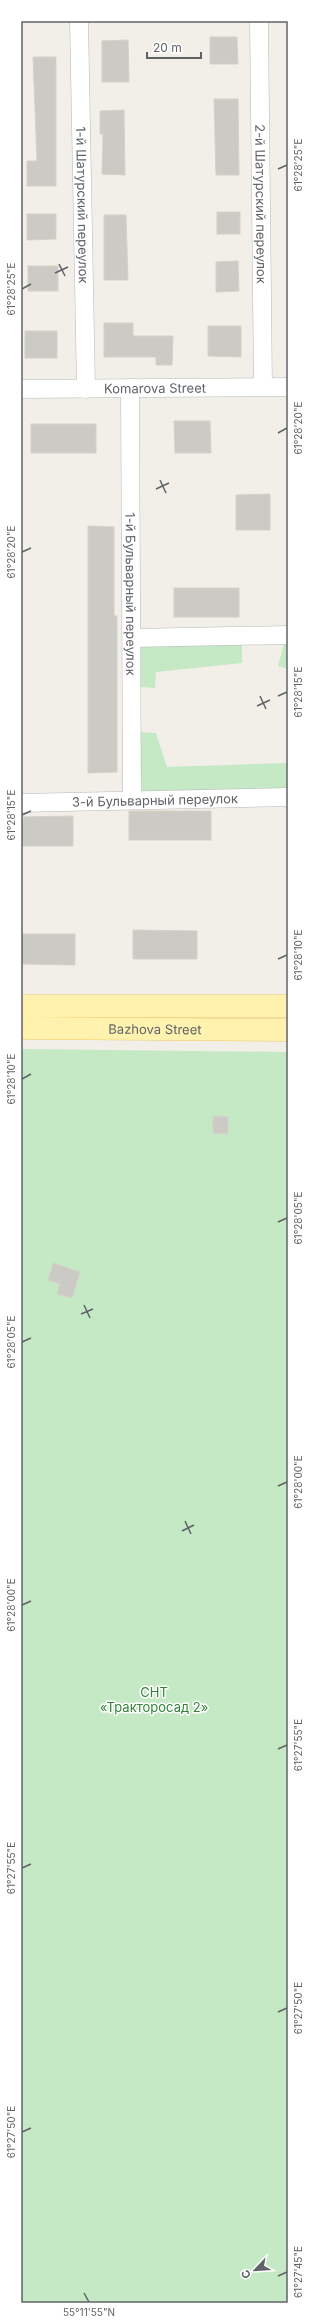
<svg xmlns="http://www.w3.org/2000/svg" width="309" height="2324" font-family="Inter,sans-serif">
<rect width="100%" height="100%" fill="#f1efe8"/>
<!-- green -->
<g fill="#c5e8c5">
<path d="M285,641h3v28l-10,-3z"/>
<path d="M242,642v21l-86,9 -1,16 -14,-1v-43z"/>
<path d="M139,732l17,1 11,34 121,-4v26l-146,4z"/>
<path d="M21,1049l267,3v1251h-267z"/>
</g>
<!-- building -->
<g fill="#cccac5" stroke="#d6d1c6">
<path d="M210,37h27l1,27h-28z"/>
<path d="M128,40l1,42h-27v-41z"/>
<path d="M33,57h23v129h-29v-25h10z"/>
<path d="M214,99h24l1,76h-23z"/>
<path d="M124,110l1,65 -23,-1 1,-40h-3v-23z"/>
<rect x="217" y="212" width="23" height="22"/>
<path d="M27,214h29v25l-29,1z"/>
<path d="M104,215h22l2,65h-24z"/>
<path d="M238,261l1,30 -23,1v-30z"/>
<rect x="28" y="266" width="30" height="25"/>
<path d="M104,323h29v13h40l-1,29h-16v-8h-52z"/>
<path d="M208,326h33v31l-33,-1z"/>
<rect x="25" y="331" width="32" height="27"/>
<path d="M174,421h36l1,32h-36z"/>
<rect x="31" y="424" width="65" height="29"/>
<path d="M270,494v36h-34v-35z"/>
<path d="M88,526l26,1v89h3v156l-29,1z"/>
<rect x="174" y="588" width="65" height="29"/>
<rect x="129" y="811" width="82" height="29"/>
<path d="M73,816v30h-52v-29z"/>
<path d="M133,930l64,1v28h-64z"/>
<path d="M21,934h54v31l-54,-1z"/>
<path d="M213,1116l15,1v17l-15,-1z"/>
<path d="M53,1263l27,9 -8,26 -15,-4 3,-10 -12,-4z"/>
</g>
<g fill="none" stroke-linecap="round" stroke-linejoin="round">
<defs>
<g id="minor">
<path id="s1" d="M79,21l7,368"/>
<path id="s2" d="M259,21l4,366"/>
<path id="s3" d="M130,388l2,412"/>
<path id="s4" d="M21,389l267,-2"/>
<path d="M133,638l155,-3"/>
<path id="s5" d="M21,803l267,-6"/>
</g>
<g id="primary">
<path d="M21,1006h267"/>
<path id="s6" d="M21,1028l267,2"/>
</g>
</defs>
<!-- minor casing -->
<use href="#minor" stroke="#b5b8bc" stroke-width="19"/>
<!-- primary casing -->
<use href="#primary" stroke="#f2c960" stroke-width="23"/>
<!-- minor -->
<use href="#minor" stroke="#fff" stroke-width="18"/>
<!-- primary -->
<use href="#primary" stroke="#fff2af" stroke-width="22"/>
</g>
<!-- ticks -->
<path fill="none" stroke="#5f6368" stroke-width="1.5" d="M278,169l9,-4M59,264l6,12M55,273l13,-6M22,289l9,-5M278,433l9,-5M160,480l6,13M156,489l13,-6M22,552l9,-4M260,696l6,13M278,696l9,-4M257,706l13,-6M22,815l9,-4M278,959l9,-4M22,1079l9,-5M278,1222l9,-4M84,1305l6,13M81,1314l12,-5M22,1342l9,-4M278,1486l9,-4M185,1521l6,13M182,1531l12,-6M22,1605l9,-4M278,1749l9,-4M22,1868l9,-4M278,2012l9,-4M22,2132l9,-4M278,2276l9,-4M84,2293l5,9"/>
<g text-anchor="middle" stroke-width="3" stroke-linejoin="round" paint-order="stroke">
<!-- street labels -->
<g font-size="13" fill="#5f6368" stroke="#fff">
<text dy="5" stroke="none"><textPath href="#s2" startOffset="183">2-й Шатурский переулок</textPath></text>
<text dy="5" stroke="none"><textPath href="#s1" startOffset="184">1-й Шатурский переулок</textPath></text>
<text dy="5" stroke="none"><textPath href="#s4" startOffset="134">Komarova Street</textPath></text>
<text dy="5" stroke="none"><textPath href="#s3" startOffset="206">1-й Бульварный переулок</textPath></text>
<text dy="5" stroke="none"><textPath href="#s5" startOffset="134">3-й Бульварный переулок</textPath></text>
<text dy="5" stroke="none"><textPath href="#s6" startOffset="134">Bazhova Street</textPath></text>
</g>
<!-- park labels -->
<g font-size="13" fill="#348238" stroke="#fff">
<text x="154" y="1697">СНТ<tspan x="154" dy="15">«Тракторосад 2»</tspan></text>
</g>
</g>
<!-- border -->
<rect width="309" height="2324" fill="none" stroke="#ffffff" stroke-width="44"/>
<!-- north arrow -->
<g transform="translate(255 2270) rotate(245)" stroke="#ffffff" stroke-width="3" paint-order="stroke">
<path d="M0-3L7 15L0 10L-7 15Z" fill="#5f6368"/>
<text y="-6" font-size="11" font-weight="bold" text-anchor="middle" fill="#5f6368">С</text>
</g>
<!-- scale -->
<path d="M147 52v6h54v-6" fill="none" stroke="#5f6368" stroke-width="2"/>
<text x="153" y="52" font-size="12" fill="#5f6368" stroke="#ffffff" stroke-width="3" paint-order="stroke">20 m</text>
<rect x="22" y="22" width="265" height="2280" fill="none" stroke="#5f6368" stroke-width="1.5"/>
<g font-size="10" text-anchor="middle" fill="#5f6368">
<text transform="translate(298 165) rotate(-90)" y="4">61°28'25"E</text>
<text transform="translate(11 289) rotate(-90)" y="4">61°28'25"E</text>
<text transform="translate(298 428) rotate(-90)" y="4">61°28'20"E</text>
<text transform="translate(11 552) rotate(-90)" y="4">61°28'20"E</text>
<text transform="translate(298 692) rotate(-90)" y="4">61°28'15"E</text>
<text transform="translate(11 815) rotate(-90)" y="4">61°28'15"E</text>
<text transform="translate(298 955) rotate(-90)" y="4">61°28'10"E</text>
<text transform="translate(11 1079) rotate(-90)" y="4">61°28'10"E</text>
<text transform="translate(298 1218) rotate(-90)" y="4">61°28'05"E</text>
<text transform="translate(11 1342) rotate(-90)" y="4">61°28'05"E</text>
<text transform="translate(298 1482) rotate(-90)" y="4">61°28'00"E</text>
<text transform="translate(11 1605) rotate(-90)" y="4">61°28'00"E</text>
<text transform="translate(298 1745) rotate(-90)" y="4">61°27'55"E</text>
<text transform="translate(11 1868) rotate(-90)" y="4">61°27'55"E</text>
<text transform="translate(298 2008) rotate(-90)" y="4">61°27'50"E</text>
<text transform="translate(11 2132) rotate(-90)" y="4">61°27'50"E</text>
<text transform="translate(298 2272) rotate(-90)" y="4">61°27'45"E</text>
<text x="89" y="2316">55°11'55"N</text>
</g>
</svg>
